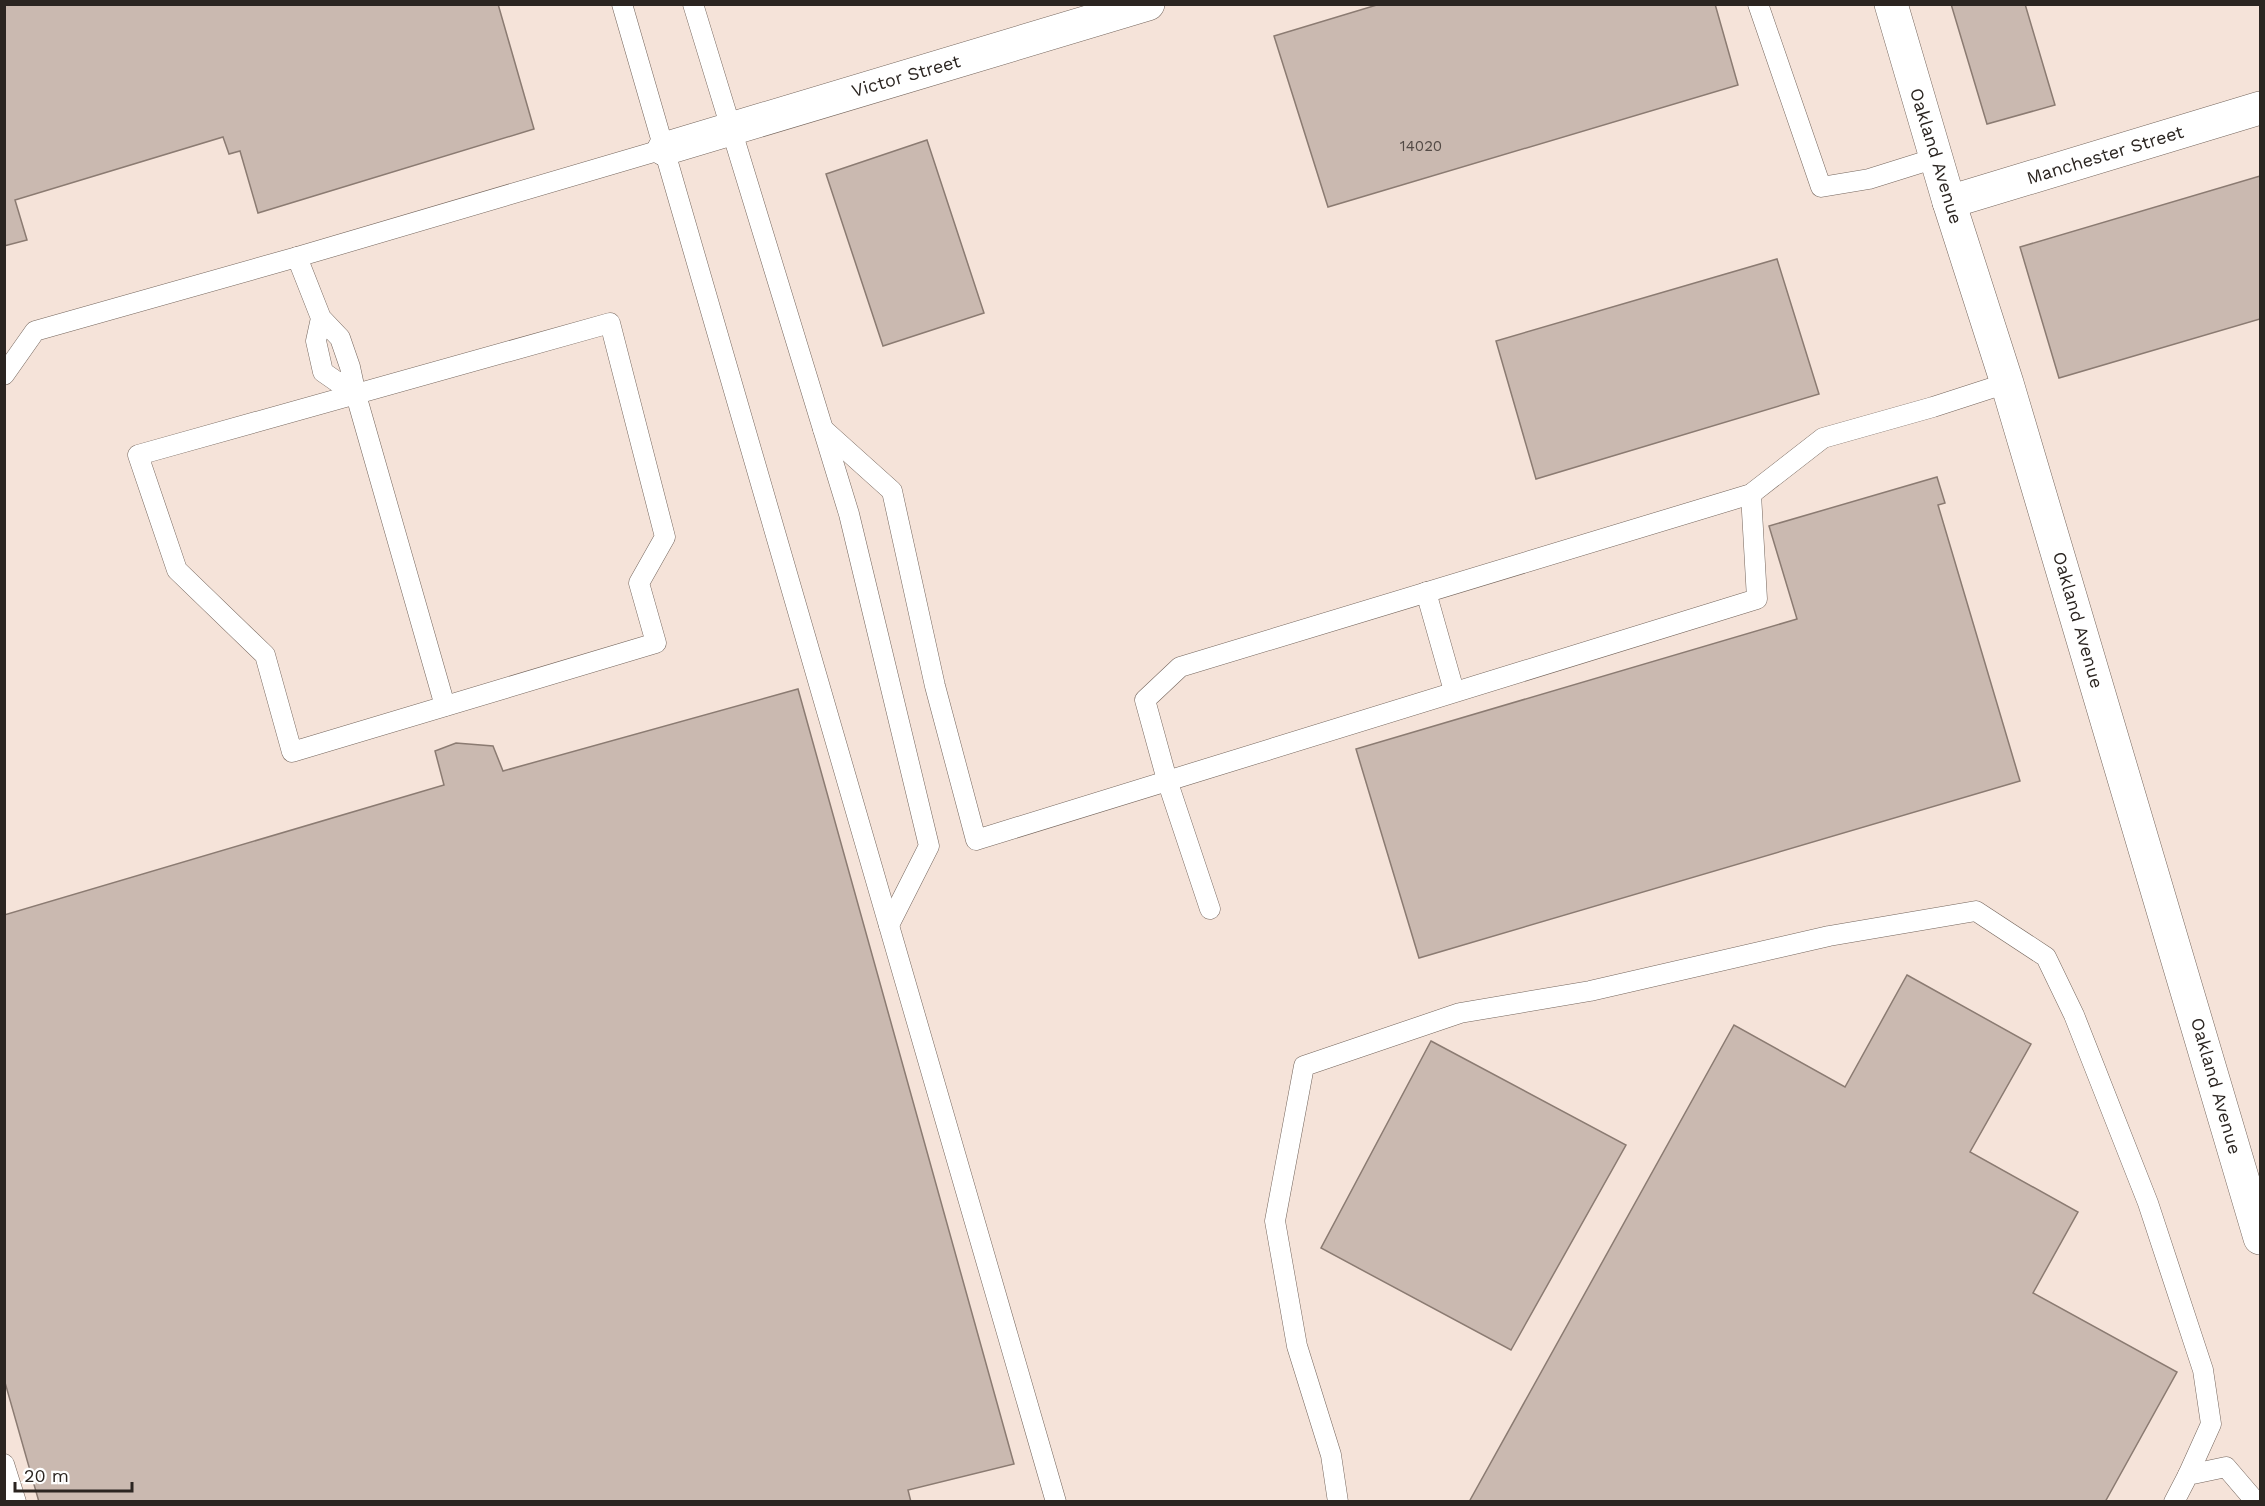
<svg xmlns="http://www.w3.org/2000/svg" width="2265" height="1506" font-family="'Work Sans',sans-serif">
<rect width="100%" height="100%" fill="#f5e3d9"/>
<!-- building -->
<g fill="#cab9b0" stroke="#8b7b72" stroke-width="1.5">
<path d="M4,4h494l36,125 -276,84 -18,-62 -11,3 -6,-17 -208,63 12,40 -23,6z"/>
<path d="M1380,4h335l23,81 -410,122 -54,-171z"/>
<path d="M1951,4h74l30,101 -68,19z"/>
<path d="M927,140l57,173 -101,33 -57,-172z"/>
<path d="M2260,176v143l-201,59 -39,-131z"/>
<path d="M1777,259l42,135 -283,85 -40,-138z"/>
<path d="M1937,477l8,26 -7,2 82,276 -601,177 -63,-209 441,-130 -28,-93z"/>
<path d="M798,689l216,775 -106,26 3,12h-872l-35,-123v-464l440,-130 -9,-34 21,-8 37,3 10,25z"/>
<path d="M1907,975l124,69 -61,108 108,60 -45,81 144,79 -72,130h-636l265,-477 111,62z"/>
<path d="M1431,1041l195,104 -115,205 -190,-102z"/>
</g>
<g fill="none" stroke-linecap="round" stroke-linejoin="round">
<defs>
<g id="service">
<path d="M622,4l434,1498"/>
<path d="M693,4l156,510 80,332 -40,79"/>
<path d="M1758,4l63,183 48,-8 67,-21"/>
<path d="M297,257l24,61 19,20 10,29 6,28 -33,-23 -7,-31 5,-23"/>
<path d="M610,323l55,214 -26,46 17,60 -364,109 -27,-97 -88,-85 -39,-115z"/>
<path d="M4,375l31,-44 262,-74 367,-108"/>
<path d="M356,395l89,311"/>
<path d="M823,429l69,62 43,195 41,154 781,-241 -6,-105"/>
<path d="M1426,592l28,99"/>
<path d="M1210,909l-43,-129 -22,-80 35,-33 571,-173 72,-56 110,-31 74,-24"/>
<path d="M4,1464l12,38"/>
<path d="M1338,1502l-7,-47 -34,-109 -22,-125 29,-155 156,-53 130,-22 239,-55 147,-25 70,46 28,58 74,188 55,167 8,54 -23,51"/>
<path d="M2174,1502l14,-27 38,-8 30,35"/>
</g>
<path id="minor" d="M664,149l484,-145"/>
<g id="tertiary">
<path d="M1891,4l58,198 58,181 253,855"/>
<path d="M1949,202l311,-94"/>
</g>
</defs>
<!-- service casing -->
<use href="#service" stroke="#74655c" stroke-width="21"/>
<!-- minor casing -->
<use href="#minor" stroke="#74655c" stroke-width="34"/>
<!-- tertiary casing -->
<use href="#tertiary" stroke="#74655c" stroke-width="34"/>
<!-- service -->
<use href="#service" stroke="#fff" stroke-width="20"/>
<!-- minor -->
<use href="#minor" stroke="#fff" stroke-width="33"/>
<!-- tertiary -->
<use href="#tertiary" stroke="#fff" stroke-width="33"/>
</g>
<g text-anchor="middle" stroke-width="6" stroke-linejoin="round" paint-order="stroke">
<!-- number labels -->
<g font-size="15" fill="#534a45">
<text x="1421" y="151">14020</text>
</g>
<!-- street labels -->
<g font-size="18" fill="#2b2521" stroke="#fff">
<text transform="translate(906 76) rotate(-16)" y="6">Victor Street</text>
<text transform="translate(2105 155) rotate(-17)" y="6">Manchester Street</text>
<text transform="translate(1936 156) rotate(73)" y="6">Oakland Avenue</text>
<text transform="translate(2078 620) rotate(74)" y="6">Oakland Avenue</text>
<text transform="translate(2216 1086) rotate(74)" y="6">Oakland Avenue</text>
</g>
</g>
<!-- border -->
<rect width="2265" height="1506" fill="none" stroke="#2b2521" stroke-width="12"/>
<!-- scale -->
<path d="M15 1482v9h117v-9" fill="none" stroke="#2b2521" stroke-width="3"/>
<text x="24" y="1482" font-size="18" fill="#2b2521" stroke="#ffffff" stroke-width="4.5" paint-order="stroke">20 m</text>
</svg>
